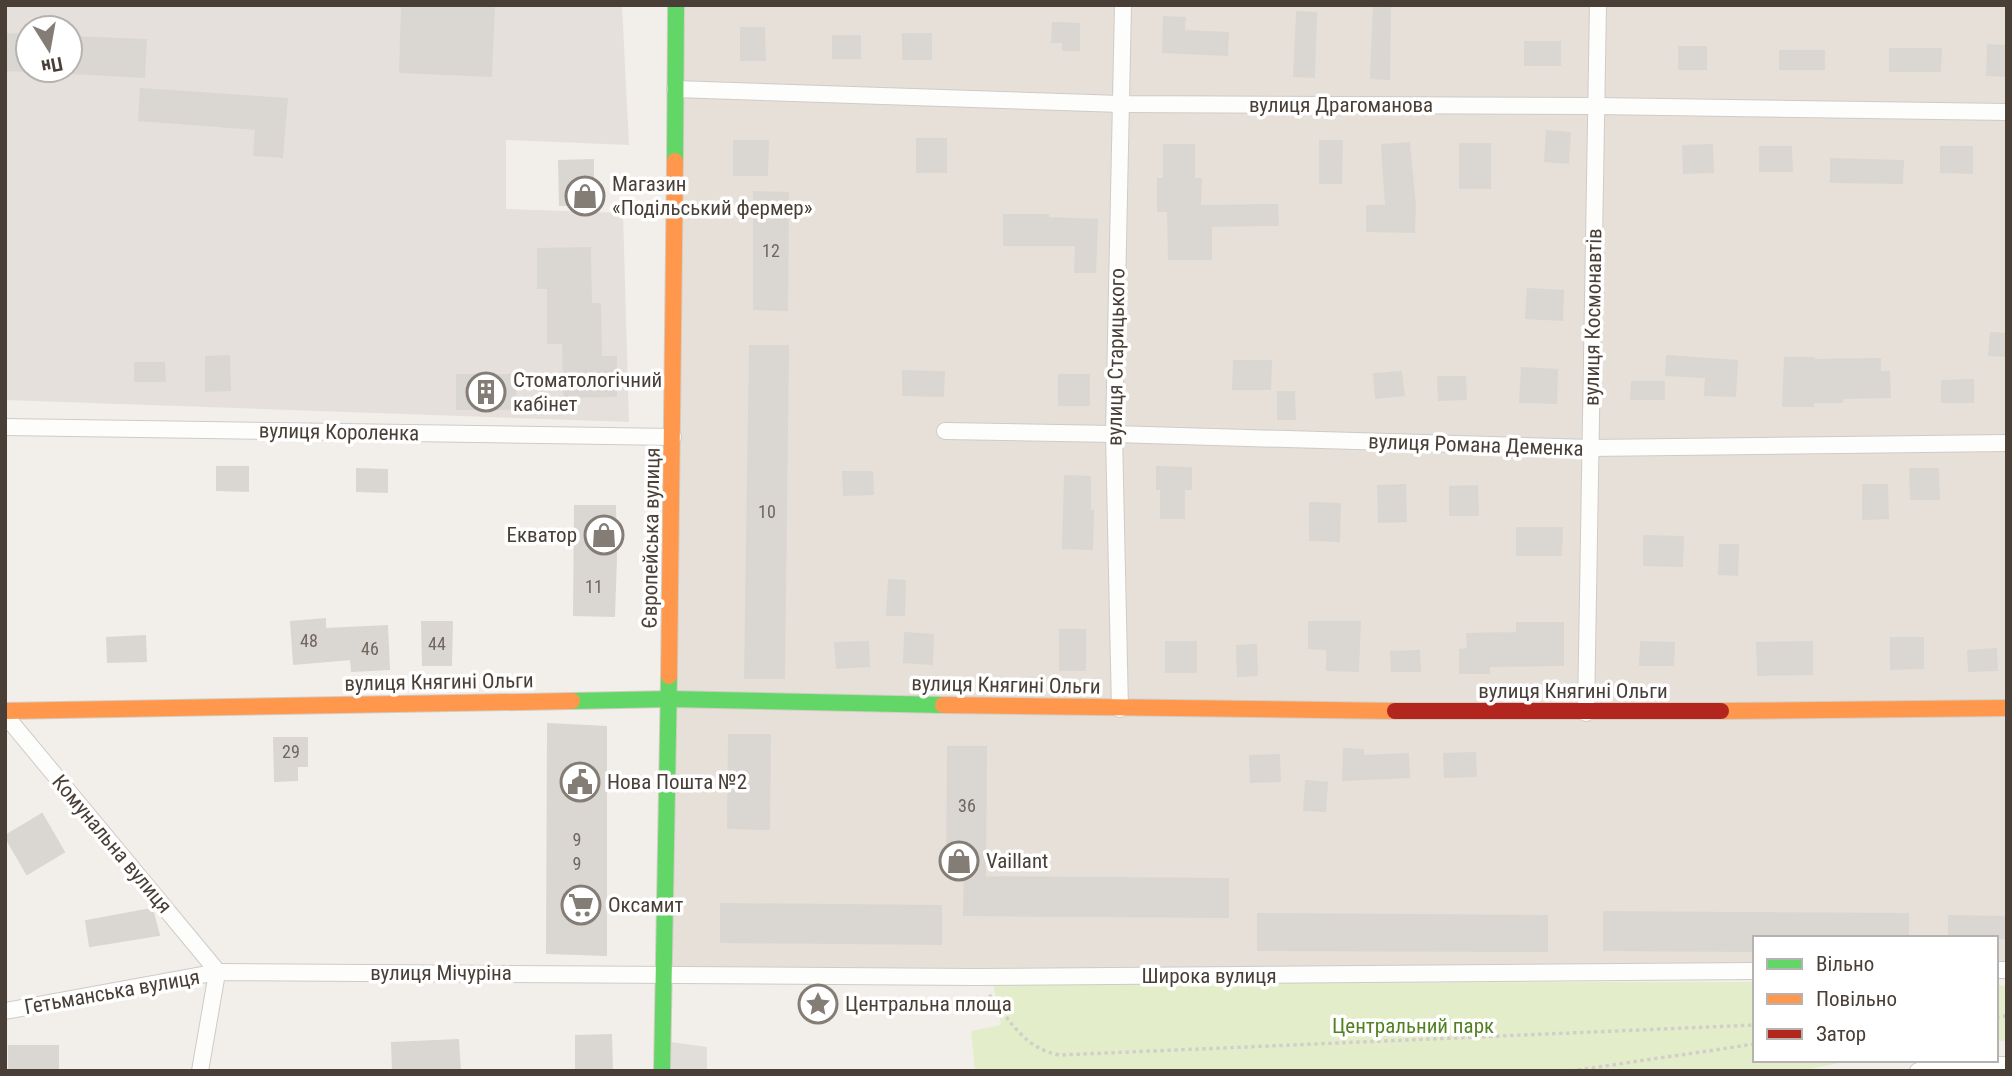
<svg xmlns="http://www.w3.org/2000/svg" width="2012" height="1076" font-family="'Roboto Condensed',sans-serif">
<rect width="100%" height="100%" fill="#f2efeb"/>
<!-- residential -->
<path fill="#e7e0d8" d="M676,5h1331v965h-11v-32h-241v33l-1092,4z"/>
<!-- industrial -->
<path fill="#e5e0dc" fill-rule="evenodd" d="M5,5h617l7,140 -123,-5v69l117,4 6,209 -624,-22zM28,28h42v42h-42z"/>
<!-- green -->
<g fill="#e4edc9">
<path d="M1755,982v78h100l-55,11h-825l-4,-40 30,-6 -8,-42z"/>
<path d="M1996,985l11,1v55h-11z"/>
</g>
<!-- parking -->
<path fill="#e1deda" d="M664,1041l43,6v24h-43z"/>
<!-- building -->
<g fill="#dad6d2" stroke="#dad6d1" stroke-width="2">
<path d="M402,5h92l-3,71 -91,-4z"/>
<path d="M1374,5h16l-1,74 -18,-1z"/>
<path d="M1297,12l19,1 -2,64 -20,-1z"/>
<path d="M1164,17l21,1 -1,13 44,2 -1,22 -64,-3z"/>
<path d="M1053,23l26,1v26h-16v-8h-11z"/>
<path d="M741,28h23l1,32h-24z"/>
<path d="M5,34l23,1v36l-23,-1z"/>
<rect x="903" y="34" width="28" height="25"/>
<rect x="833" y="36" width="27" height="22"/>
<path d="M70,37l76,3 -2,37 -74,-4z"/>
<rect x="1525" y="42" width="35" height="23"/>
<path d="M1988,45l19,1v30l-20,-1z"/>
<rect x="1679" y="47" width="27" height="22"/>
<path d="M1890,49h51l-1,22h-50z"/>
<rect x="1780" y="51" width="44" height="18"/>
<path d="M141,89l146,10 -5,58 -28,-2 2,-26 -117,-9z"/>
<path d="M1547,131l23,2 -2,30 -23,-2z"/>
<rect x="917" y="139" width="29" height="33"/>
<path d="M734,141h34l-1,34h-33z"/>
<path d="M1320,141h22l-1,42h-21z"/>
<path d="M1409,143l6,63 -1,26 -47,-1v-25h19l-4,-61z"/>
<rect x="1460" y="144" width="30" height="44"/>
<path d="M1164,145h30v34h7l-1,27 77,-1 1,20 -67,1v33h-42l-1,-48h-10v-32h6z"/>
<path d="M1712,145l1,27 -29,1 -1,-27z"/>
<path d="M1760,147h31l1,24h-32z"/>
<path d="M1941,147h31v26l-31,-1z"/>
<path d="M1831,159l72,2 -1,22 -71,-1z"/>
<path d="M593,160v45h-33l-1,-44z"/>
<path d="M754,192l34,1 -1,117 -33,-1z"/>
<path d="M1004,215h44v3l49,2 -2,52h-20l1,-27h-72z"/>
<path d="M590,248l1,56h9l1,53h15v39l-52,1 -1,-54h-15v-55h-10v-39z"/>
<path d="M1528,289l35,2 -1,29 -36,-2z"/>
<path d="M1991,333l16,1v22l-18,-1z"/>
<path d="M750,346h38l-4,332h-39z"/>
<path d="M229,356l1,34 -24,1v-34z"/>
<path d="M1667,356l70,5 -2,35 -30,-1 1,-18 -40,-2z"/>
<path d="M1785,358h29v2l66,-1v13h9l1,25 -48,1v4h-29v4h-30z"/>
<path d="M1234,361h37l-1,28h-37z"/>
<path d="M135,363h29l1,18h-30z"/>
<path d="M1522,368l35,2 -1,33 -36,-1z"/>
<path d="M903,371l41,1 -1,24 -40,-1z"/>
<path d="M1401,372l3,23 -28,3 -2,-24z"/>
<path d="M457,375h59l-1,34h-58z"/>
<rect x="1059" y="375" width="30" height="30"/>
<path d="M1438,377h27l1,22 -27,1z"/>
<path d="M1973,380v22h-31v-21z"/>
<path d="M1632,382h32v17h-33z"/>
<path d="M1278,392h16l1,27h-17z"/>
<path d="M217,467h31v24l-31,-1z"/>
<path d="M1157,467l34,1v21h-7v29h-23v-29h-4z"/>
<path d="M357,469l30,1v22l-30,-1z"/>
<path d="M1910,469h28l1,30h-28z"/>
<path d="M843,472h29l1,22 -29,1z"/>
<path d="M1065,476l25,1v34h3l-1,38 -29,-1z"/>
<path d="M1405,485l1,36 -27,1 -1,-36z"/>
<path d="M1863,485h24l1,33 -25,1z"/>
<path d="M1477,486l1,29h-28v-28z"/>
<path d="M1310,503l30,1 -1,37 -29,-1z"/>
<path d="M575,506h40l1,52 -2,58 -40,-1z"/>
<path d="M1517,528h45l-1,27h-44z"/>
<path d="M1644,536l39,1 -1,29 -38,-1z"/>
<path d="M1720,545h18l-1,30 -18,-1z"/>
<path d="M889,580l16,1 -1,34h-17z"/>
<path d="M325,619v10l62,-3 2,43 -37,2 -1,-12 -57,5 -3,-42z"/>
<path d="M422,622h30l-1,43h-28z"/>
<path d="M1309,622h51l-2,49 -31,-1v-21l-18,-1z"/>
<path d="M1517,623h46v42l-74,1v7h-29v-23l8,-1 -1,-15 50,-1z"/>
<rect x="1060" y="630" width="25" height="40"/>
<path d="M905,633l28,2 -1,29 -28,-2z"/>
<path d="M145,636l1,25 -38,1 -1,-24z"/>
<path d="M1891,638h32v30l-32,1z"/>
<path d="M868,642l1,24 -32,2 -2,-25z"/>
<rect x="1166" y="642" width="30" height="30"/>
<path d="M1641,642l33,1 -1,22h-33z"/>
<path d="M1812,642v32l-54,1 -1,-32z"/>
<path d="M1256,645l1,30 -19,1 -1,-30z"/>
<path d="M1996,649l1,21 -28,1 -1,-20z"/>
<path d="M1419,651l1,20h-28l-1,-19z"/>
<path d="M548,724l58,3v228l-59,-2z"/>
<path d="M729,735h41l-1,94 -41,-1z"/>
<path d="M274,738h33v28h-10v14l-22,1z"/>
<path d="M948,747h38l-1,130 243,2v38l-264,-2 1,-51h-18z"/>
<path d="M1344,749l19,1v6l45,-2 1,23 -66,3z"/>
<path d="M1475,753l1,23 -31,1 -1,-23z"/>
<path d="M1279,755l1,26 -29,1 -1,-26z"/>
<path d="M1306,781l21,2 -2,28 -21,-1z"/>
<path d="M42,814l22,38 -37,22 -22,-38z"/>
<path d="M721,904l220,2v38l-220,-2z"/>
<path d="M152,909l7,26 -69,11 -4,-25z"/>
<path d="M1604,912l304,2v24h-153v13l-151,-1z"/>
<path d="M1258,914l289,2v35l-289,-1z"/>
<path d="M1949,916l58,1v21h-58z"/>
<path d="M611,1035l1,36h-36v-35z"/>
<path d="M458,1040l2,31h-67l-1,-28z"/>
<rect x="9" y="1046" width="49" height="25"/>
</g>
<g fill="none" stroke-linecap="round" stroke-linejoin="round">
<defs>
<g id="street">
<path d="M675,89l446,15 475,2 411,6"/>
<path d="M5,427l668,10"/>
<path d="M945,431l169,3 477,14 416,-5"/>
<path d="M1120,709l-6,-275 9,-429"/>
<path d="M1586,713l12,-708"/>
<path d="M5,715l213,257"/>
<path d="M1996,970h11"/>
<path d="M5,1011l213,-39 757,5 780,-6"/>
<path d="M200,1071l17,-98"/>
<path d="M1918,1071l23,-5 66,-1"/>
</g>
<g id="fast">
<path d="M675,161l1,-156"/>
<path d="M572,701l98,-2 273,6"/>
<path d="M662,1071l7,-395"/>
</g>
<g id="slow">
<path d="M669,676l6,-515"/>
<path d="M943,705l452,6"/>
<path d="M5,711l567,-10"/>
<path d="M1721,711l286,-3"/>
</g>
<path id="jam" d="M1395,711h326"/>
</defs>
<!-- street casing -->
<use href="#street" stroke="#cfcbc7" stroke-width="18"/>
<!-- fast casing -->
<use href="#fast" stroke="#d4cdc3" stroke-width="18"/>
<!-- slow casing -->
<use href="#slow" stroke="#d4cdc3" stroke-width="18"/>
<!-- jam casing -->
<use href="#jam" stroke="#d4cdc3" stroke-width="18"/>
<!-- path -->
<g stroke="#d2cfcb" stroke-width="3.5" stroke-dasharray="3.5 3.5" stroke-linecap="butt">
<path d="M989,995c23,27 34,53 71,60l695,-30"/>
<path d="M1996,1017l11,-1"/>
<path d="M1571,1071l184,-27"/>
</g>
<!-- street -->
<use href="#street" stroke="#fdfdfc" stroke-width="16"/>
<!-- fast -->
<use href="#fast" stroke="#63d668" stroke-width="16"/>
<!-- slow -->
<use href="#slow" stroke="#ff974d" stroke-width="16"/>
<!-- jam -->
<use href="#jam" stroke="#b3261e" stroke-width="16"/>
</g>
<!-- icons -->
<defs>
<symbol id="shop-ring" viewBox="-11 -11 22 22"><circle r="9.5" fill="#fff" stroke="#847d75" stroke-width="1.5"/><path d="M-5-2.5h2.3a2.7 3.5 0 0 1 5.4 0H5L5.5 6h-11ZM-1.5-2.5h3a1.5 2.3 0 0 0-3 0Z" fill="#847d75"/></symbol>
<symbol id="building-ring" viewBox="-11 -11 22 22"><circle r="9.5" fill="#fff" stroke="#847d75" stroke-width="1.5"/><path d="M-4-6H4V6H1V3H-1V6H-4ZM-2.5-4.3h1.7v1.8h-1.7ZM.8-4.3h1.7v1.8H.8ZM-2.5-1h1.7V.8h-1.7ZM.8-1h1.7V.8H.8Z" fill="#847d75"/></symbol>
<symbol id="civic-ring" viewBox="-11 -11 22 22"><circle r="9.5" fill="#fff" stroke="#847d75" stroke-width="1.5"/><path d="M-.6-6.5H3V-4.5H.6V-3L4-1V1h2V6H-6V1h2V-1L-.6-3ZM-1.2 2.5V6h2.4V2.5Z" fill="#847d75"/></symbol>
<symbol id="supermarket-ring" viewBox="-11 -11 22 22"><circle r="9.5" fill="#fff" stroke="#847d75" stroke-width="1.5"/><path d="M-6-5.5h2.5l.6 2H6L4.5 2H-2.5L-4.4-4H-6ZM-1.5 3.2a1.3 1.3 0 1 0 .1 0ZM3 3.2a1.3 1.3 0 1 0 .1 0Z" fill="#847d75"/></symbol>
<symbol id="sight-ring" viewBox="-11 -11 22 22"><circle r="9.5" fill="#fff" stroke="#847d75" stroke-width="1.5"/><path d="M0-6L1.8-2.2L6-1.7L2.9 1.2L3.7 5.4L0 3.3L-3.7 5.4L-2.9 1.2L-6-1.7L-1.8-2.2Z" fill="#847d75"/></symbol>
</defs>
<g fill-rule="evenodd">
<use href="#shop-ring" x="563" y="174" width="44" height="44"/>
<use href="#building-ring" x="464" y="370" width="44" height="44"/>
<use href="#shop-ring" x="582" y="513" width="44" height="44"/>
<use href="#civic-ring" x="558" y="760" width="44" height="44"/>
<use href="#shop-ring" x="937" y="839" width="44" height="44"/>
<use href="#supermarket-ring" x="559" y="883" width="44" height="44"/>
<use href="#sight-ring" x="796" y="982" width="44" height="44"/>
</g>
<g text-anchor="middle" stroke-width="7" stroke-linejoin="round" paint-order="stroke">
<!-- number labels -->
<g font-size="18" fill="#6f665e">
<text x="771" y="257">12</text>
<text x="767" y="518">10</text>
<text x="594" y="593">11</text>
<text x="309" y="647">48</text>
<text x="437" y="650">44</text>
<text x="370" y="655">46</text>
<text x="291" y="758">29</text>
<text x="967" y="812">36</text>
<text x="577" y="846">9</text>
<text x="577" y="870">9</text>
</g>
<!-- street labels -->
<g font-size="21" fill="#493f36" stroke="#fff">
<text x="1341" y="112">вулиця Драгоманова</text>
<text transform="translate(1593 317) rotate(-89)" y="7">вулиця Космонавтів</text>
<text transform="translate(1116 357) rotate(-89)" y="7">вулиця Старицького</text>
<text transform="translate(339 432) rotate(1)" y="7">вулиця Короленка</text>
<text transform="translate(1476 445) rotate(2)" y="7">вулиця Романа Деменка</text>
<text transform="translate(651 538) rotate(-89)" y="7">Європейська вулиця</text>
<text transform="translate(439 682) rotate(-1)" y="7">вулиця Княгині Ольги</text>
<text transform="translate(1006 685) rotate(1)" y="7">вулиця Княгині Ольги</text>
<text x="1573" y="698">вулиця Княгині Ольги</text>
<text transform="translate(112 844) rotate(50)" y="7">Комунальна вулиця</text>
<text x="441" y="980">вулиця Мічуріна</text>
<text x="1209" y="983">Широка вулиця</text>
<text transform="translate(112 992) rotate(-10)" y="7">Гетьманська вулиця</text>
</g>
<!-- poi labels -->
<g font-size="21" fill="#493f36" stroke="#fff" text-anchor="start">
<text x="612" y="191">Магазин<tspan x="612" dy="24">«Подільський фермер»</tspan></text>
<text x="513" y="387">Стоматологічний<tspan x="513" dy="24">кабінет</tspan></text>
<text x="577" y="542" text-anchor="end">Екватор</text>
<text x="607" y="789">Нова Пошта №2</text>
<text x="986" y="868">Vaillant</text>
<text x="608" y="912">Оксамит</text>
<text x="845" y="1011">Центральна площа</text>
</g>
<!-- park labels -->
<g font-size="21" fill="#548024" stroke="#fff">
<text x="1413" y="1033">Центральний парк</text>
</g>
</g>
<!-- border -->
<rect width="2012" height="1076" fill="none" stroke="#493f36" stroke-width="14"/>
<!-- legend -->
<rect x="1753" y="936" width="245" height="126" fill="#ffffff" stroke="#b6b2af" stroke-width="2"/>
<rect x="1767" y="959" width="35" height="10" fill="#63d668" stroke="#b6b2af" stroke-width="2"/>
<text x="1816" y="971" font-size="21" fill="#493f36">Вільно</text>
<rect x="1767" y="994" width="35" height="10" fill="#ff974d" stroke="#b6b2af" stroke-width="2"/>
<text x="1816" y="1006" font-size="21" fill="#493f36">Повільно</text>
<rect x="1767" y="1029" width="35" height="10" fill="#b3261e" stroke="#b6b2af" stroke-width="2"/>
<text x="1816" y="1041" font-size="21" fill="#493f36">Затор</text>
<!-- north arrow -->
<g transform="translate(49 49) rotate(169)"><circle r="33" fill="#ffffff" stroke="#b6b2af" stroke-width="2"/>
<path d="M0-5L12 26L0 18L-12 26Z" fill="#847d75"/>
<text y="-10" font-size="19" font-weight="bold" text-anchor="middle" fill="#493f36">Пн</text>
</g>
</svg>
